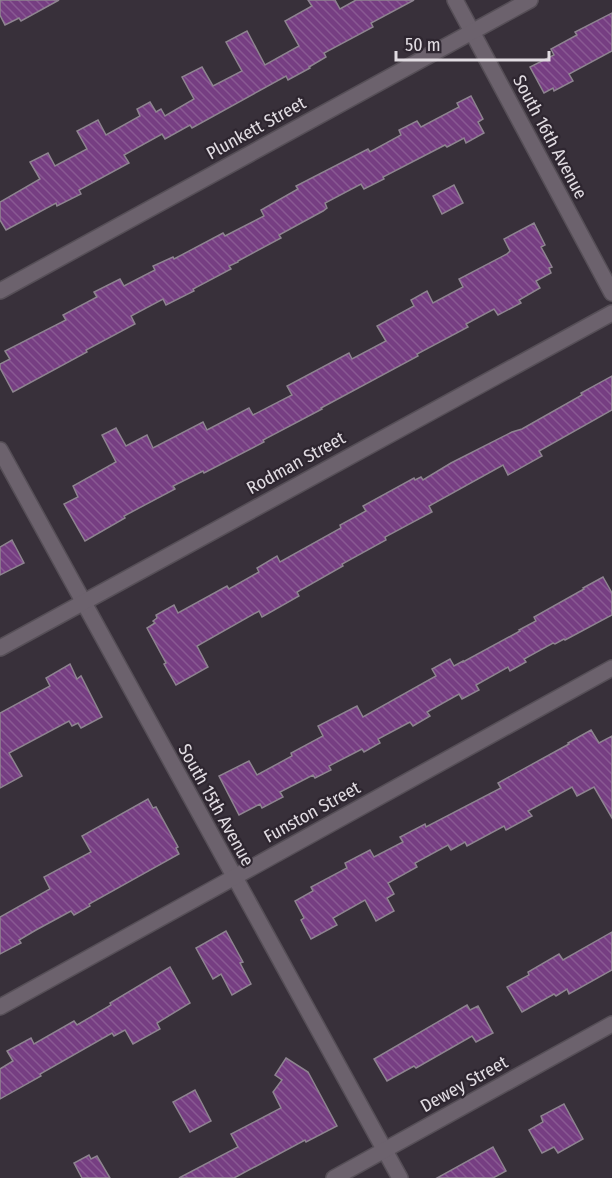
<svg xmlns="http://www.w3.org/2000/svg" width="612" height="1178" font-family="'Fira Sans Condensed',sans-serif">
<defs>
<pattern id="building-back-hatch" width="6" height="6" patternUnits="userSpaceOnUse" patternTransform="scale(1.5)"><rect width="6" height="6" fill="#763e82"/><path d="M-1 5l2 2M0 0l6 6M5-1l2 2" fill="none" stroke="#895993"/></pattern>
</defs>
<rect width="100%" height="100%" fill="#38303a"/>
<!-- building -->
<g fill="url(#building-back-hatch)" stroke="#8e8490" stroke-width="1.5">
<path d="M0,0h59l-38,21 -2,-3 -14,7 -5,-10z"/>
<path d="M308,0h27l5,9 16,-9h58l-43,23 2,4 -49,26 2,4 -17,10 1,1 -22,12 -2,-4 -94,52 -2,-3 -25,14 -3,-5 -38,21 5,8 -50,27 2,4 -24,12 -1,-3 -50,27 -6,-10v-18l40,-23 -10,-17 18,-9 7,13 32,-17 -10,-18 21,-11 8,15 34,-19 -3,-7 13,-7 6,10 5,-3 4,7 29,-17 -12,-22 20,-10 11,19 29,-15 -16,-29 21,-11 18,34 34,-19 -14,-25 27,-15z"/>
<path d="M612,13v38l-43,23 4,7 -19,10 -1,-3 -9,5 -14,-26 24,-12 -3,-6 26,-14 -2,-3z"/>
<path d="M471,96l12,23 -5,3 6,11 -18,10 -2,-5 -17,9 -2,-2 -62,32 1,2 -20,10 -3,-5 -36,19 2,5 -4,3 -44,24 2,3 -43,23v1l-9,4 2,3 -38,20 1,2 -28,14 -3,-6 -32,17 4,8 -49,26 1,2 -74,40 -13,-24v-4l10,-5 -5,-8 61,-31 -3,-5 34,-18 -3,-5 26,-13 4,7 31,-16 -2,-4 20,-9 1,2 49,-26 2,3 39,-20 -3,-6 37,-21 -2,-3 72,-37 2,3 31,-17 -2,-5 18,-9 4,6 38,-20 -2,-4z"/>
<path d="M454,185l9,18 -21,11 -9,-18z"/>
<path d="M534,223l11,22 -4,2 11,20 -3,1 2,5 -15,8 4,7 -21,12 2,3 -23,12 -4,-6 -28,15 2,3 -51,27 1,2 -97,52 1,1 -59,31 1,2 -60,31 -1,-2 -30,15 2,3 -51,27 1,2 -40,23 -21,-37 14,-7 -5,-11 43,-24 -14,-27 14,-7 10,18 21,-11 6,13 50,-26 4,8 42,-22 4,7 39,-20 -5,-9 62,-33 3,6 34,-18 -9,-15 37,-20 -3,-6 16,-9 6,12 30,-16 -4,-8 48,-25 3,-3 -6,-12z"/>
<path d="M612,376v34l-73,41 3,5 -34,19 -5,-10 -74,41 3,6 -47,25 1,3 -44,24 1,2 -46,26 2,4 -37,21 -3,-6 -62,35 11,21 -32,18 -12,-21 2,-1 -19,-35 8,-5 -2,-2 4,-3 -1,-3 18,-10 4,8 49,-27 2,3 30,-17 -2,-4 20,-12 3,6 61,-34 -1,-3 26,-14 -3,-5 51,-28 1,2 6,-3 2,3 28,-17 61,-31 10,-3 60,-34 -1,-2z"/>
<path d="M12,540l12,23 -24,12v-28z"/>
<path d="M603,577l9,16v22l-47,25 -1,-1 -9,5 -2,-1 -29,16 2,3 -16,9 -2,-4 -32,18 3,5 -17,9 -3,-5 -32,18 3,4 -17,10 -3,-4 -32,17 2,4 -16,9 -2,-3 -33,17 2,4 -16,8 -2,-3 -33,17 3,5 -21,11 -2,-4 -21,11 -20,-39 30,-15 8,14 35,-19 -1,-3 32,-17 -5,-10 39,-20 6,11 73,-41 -4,-7 18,-10 4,7 9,-5v1l57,-31 -1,-1 17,-9 -2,-4 50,-28 -1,-1z"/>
<path d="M70,664l7,15 4,-3 21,41 -21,11 -3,-5 -6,3 -3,-5 -60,32 13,23 -22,12v-75l50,-27 -4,-8z"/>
<path d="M591,730l8,13 13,-7v82l-18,-31 -17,9 -5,-9 -44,24 4,5 -26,14 -2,-4 -37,20 -2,-4 -14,8 -3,-5 -33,18 2,4 -29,16 6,11 -7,4 7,13 -18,10 -11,-21 -32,18 4,7 -26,14 -10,-19 3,-2 -9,-17 18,-10 -2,-4 36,-19 -2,-5 25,-13 4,7 29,-15 -3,-5 25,-13 1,3 75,-39 -3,-5 71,-39 -1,-1z"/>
<path d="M148,799l5,9 3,-1 22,40 -2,1 3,6 -90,50 1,2 -16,9 -3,-4 -35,19 -17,10 2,3 -21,11v-37l50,-28 -6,-12 47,-25 -9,-16z"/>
<path d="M226,931l17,31 -3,1 11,21 -19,11 -11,-21 -8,5 -17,-31z"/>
<path d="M612,932v38l-43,24 -2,-5 -11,7 -2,-2 -32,18 -15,-25 22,-12 -1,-3 31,-18 4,6z"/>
<path d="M170,967l20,36 -33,20 3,6 -27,15 -8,-14 -11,6 -2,-3 -72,41 1,2 -41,23v-30l13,-8 -6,-10 24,-13 3,6 40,-23 3,4 34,-20 -1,-2z"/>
<path d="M467,1005l3,5 8,-4 15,27 -17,9 -4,-6 -56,32 -2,-2 -27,15 -13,-22z"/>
<path d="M286,1058l22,14 29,54 -31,16 -1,-2 -71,38h-55l59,-31 -7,-13 50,-26 -8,-16 9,-12 -7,-5z"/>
<path d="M195,1090l16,31 -21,11 -17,-30z"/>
<path d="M564,1104l19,35 -25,14 -4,-6 -12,6 -13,-23 14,-8 -2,-6z"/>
<path d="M493,1147l13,24 -13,7h-56z"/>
<path d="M89,1155l2,4 6,-3 13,22h-28l-8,-15z"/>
</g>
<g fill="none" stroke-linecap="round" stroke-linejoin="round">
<defs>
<g id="minor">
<path d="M455,0l157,293"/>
<path d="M0,291l530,-291"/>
<path d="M0,450l400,728"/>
<path d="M0,648l612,-335"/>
<path d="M0,1007l612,-339"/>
<path d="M334,1178l278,-154"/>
</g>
</defs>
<!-- minor casing -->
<use href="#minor" stroke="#564f57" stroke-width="18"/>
<!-- minor -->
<use href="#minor" stroke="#6c626d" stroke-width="15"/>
</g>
<g text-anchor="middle" stroke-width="4.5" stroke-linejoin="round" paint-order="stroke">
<!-- street labels -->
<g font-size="18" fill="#e1dce2" stroke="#2e2630">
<text transform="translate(256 128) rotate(-29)" y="6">Plunkett Street</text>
<text transform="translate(550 137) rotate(62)" y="6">South 16th Avenue</text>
<text transform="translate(296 463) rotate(-29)" y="6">Rodman Street</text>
<text transform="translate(216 805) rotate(61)" y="6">South 15th Avenue</text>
<text transform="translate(312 812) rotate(-29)" y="6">Funston Street</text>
<text transform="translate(464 1084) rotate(-29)" y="6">Dewey Street</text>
</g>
</g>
<!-- scale -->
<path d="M396 51v9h153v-9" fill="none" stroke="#e1dce2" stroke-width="3"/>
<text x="405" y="51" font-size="18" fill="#e1dce2" stroke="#2e2630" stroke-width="4.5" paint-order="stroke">50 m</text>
</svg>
